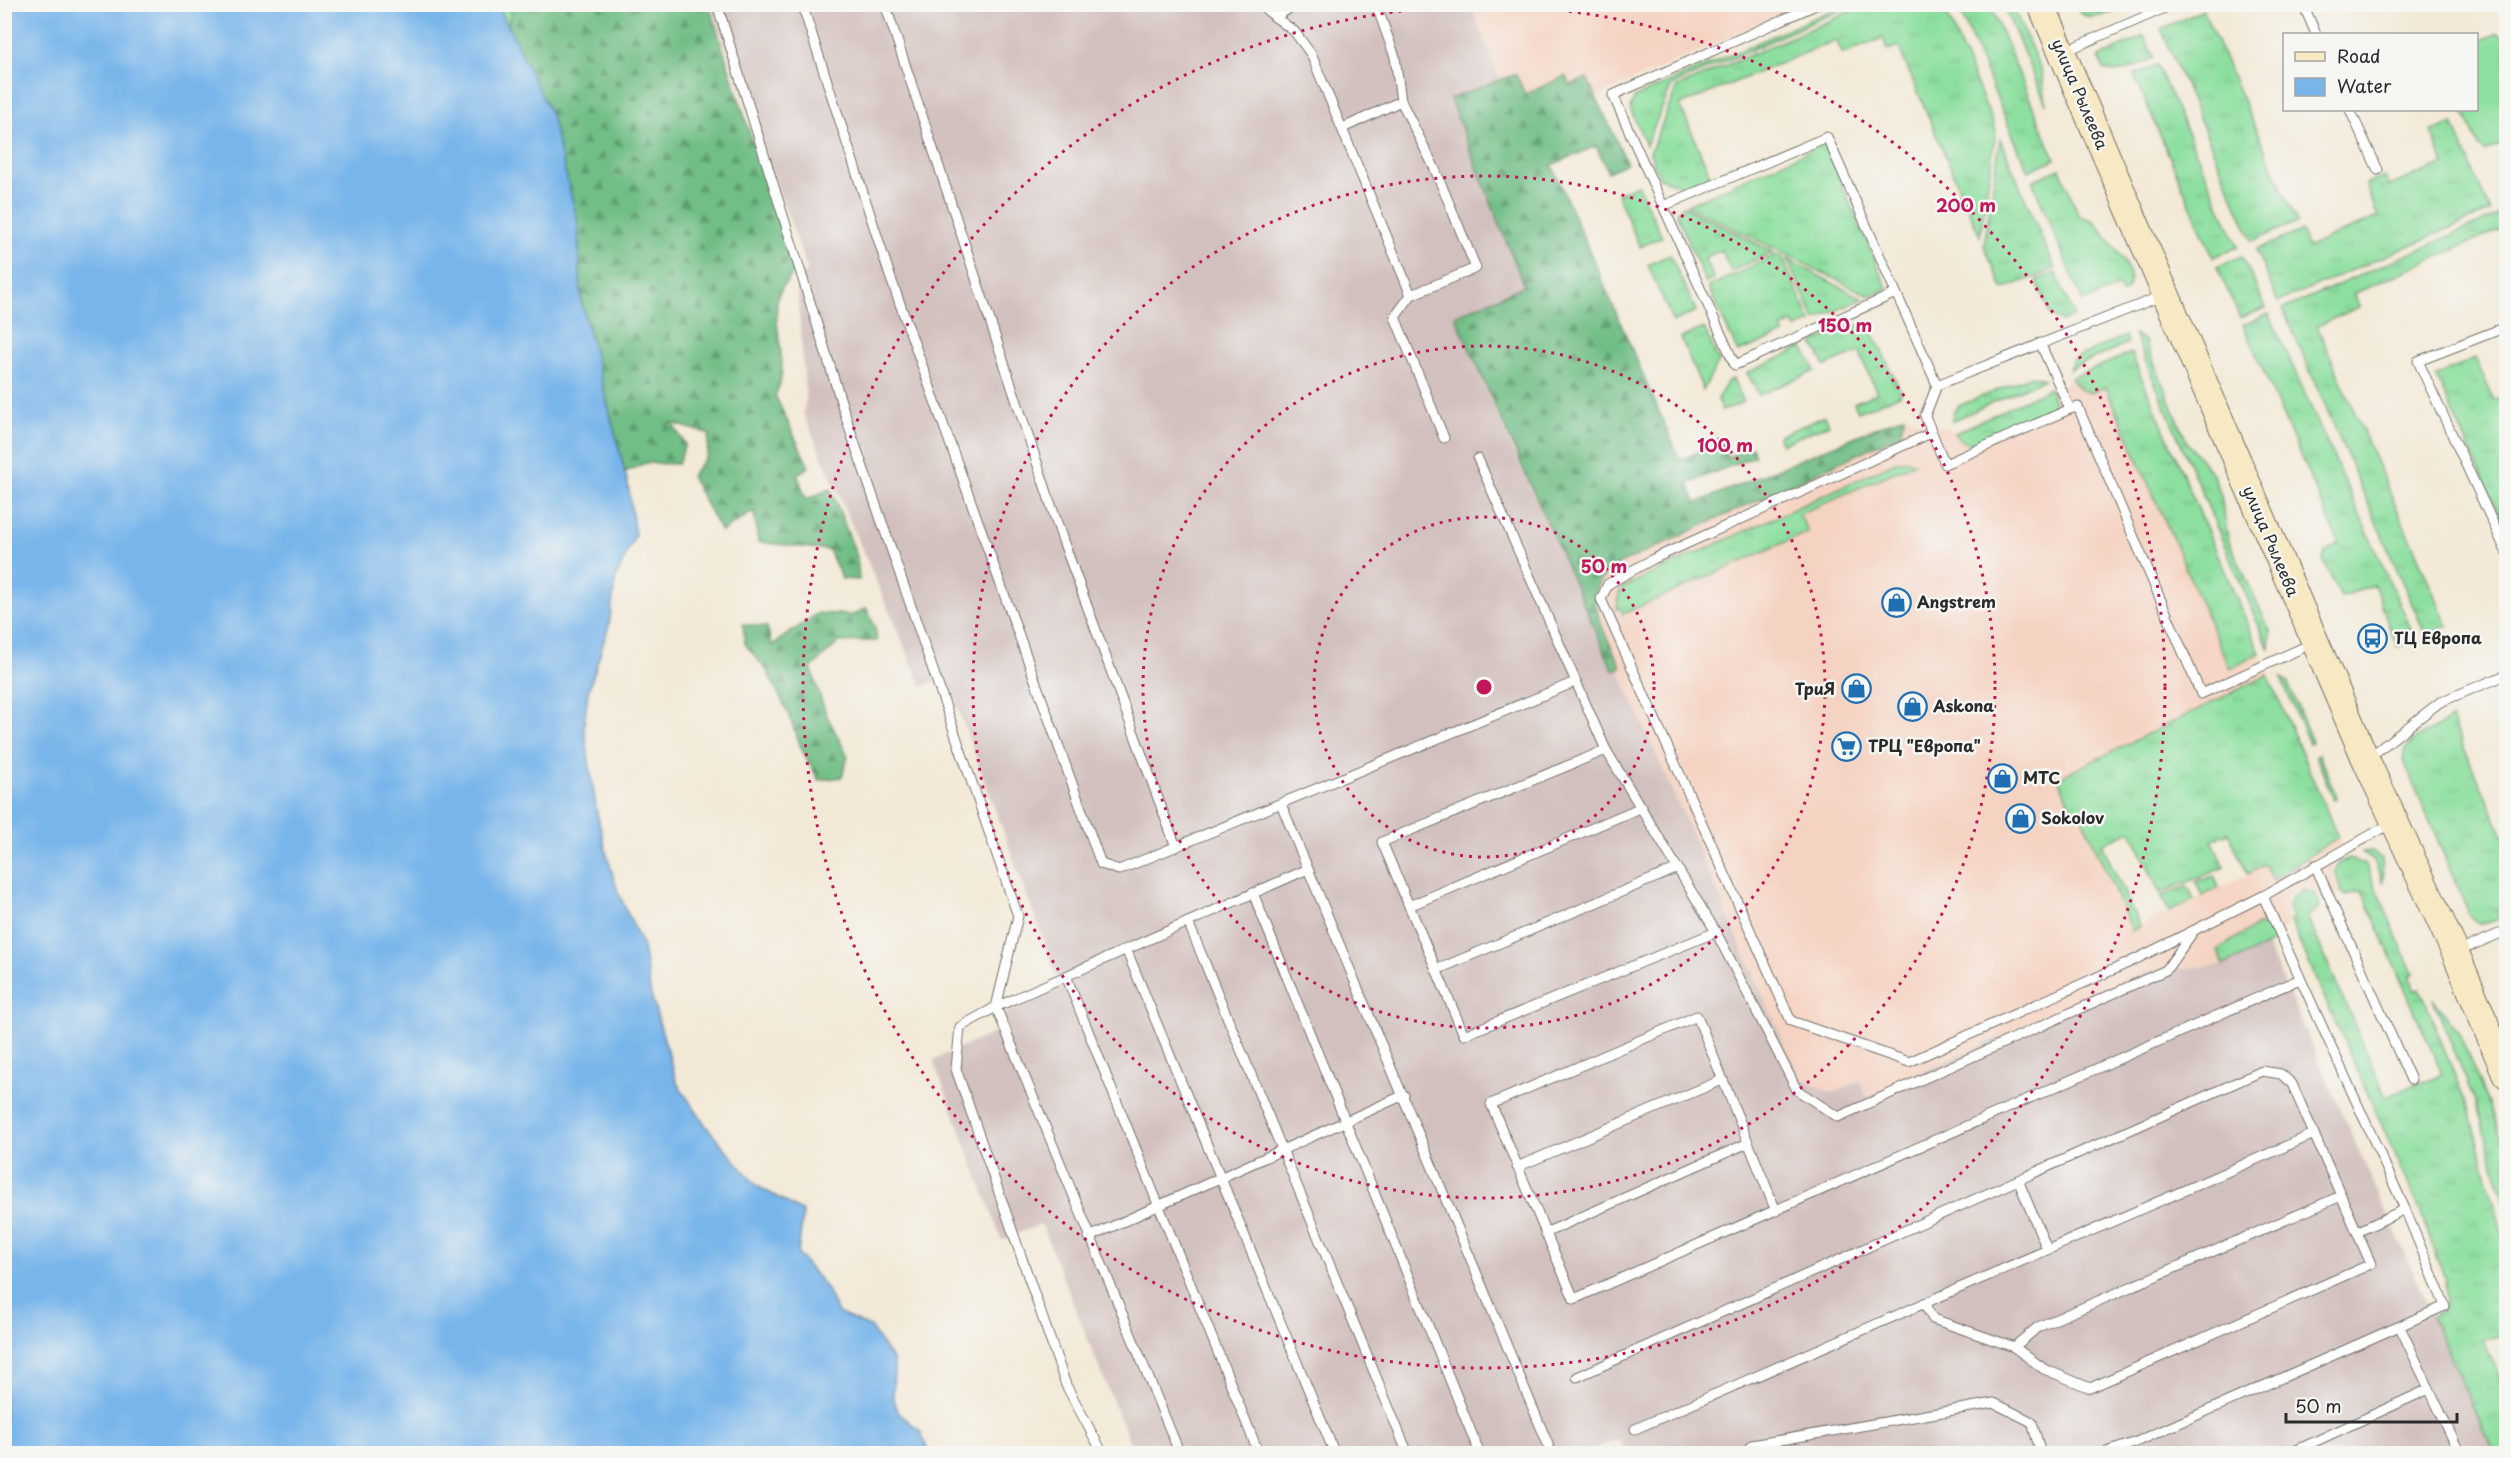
<svg xmlns="http://www.w3.org/2000/svg" width="2511" height="1458" font-family="'Playpen Sans',sans-serif">
<defs>
<pattern id="grass-tufts" width="24" height="20" patternUnits="userSpaceOnUse" patternTransform="scale(1.5)"><rect width="24" height="20" fill="#8cdf9f"/><path d="M3 7l-1-3M5 7V3M7 7l1-3M15 17l-1-3M17 17v-4M19 17l1-3" fill="none" stroke="#79c089"/></pattern>
<pattern id="forest-firs" width="22" height="20" patternUnits="userSpaceOnUse" patternTransform="scale(1.5)"><rect width="22" height="20" fill="#71be86"/><path d="M5 1l3.5 6h-7zM16 11l3.5 6h-7z" fill="#5d9b6e"/></pattern>
</defs>
<rect width="100%" height="100%" fill="#f6f6f2"/>
<filter id="ink" filterUnits="userSpaceOnUse"><feTurbulence type="fractalNoise" baseFrequency=".0167" numOctaves="2"/><feDisplacementMap in="SourceGraphic" scale="12" xChannelSelector="R" yChannelSelector="G"/><feConvolveMatrix kernelMatrix="1 2 1 2 8 2 1 2 1" color-interpolation-filters="sRGB"/></filter>
<filter id="wash" filterUnits="userSpaceOnUse"><feTurbulence type="fractalNoise" baseFrequency=".008" numOctaves="4" result="noise"/><feDisplacementMap in="SourceGraphic" scale="24" xChannelSelector="R" yChannelSelector="G"/><feGaussianBlur stdDeviation="1.35" result="paint"/><feColorMatrix in="noise" values="0 0 0 0 0 0 0 0 0 0 0 0 0 0 0 0 0 1.4 0 .05"/><feComposite in="paint" operator="in"/></filter>
<g filter="url(#wash)">
<rect width="100%" height="100%" fill="#f3e9d7"/>
<!-- built -->
<g fill="#f5d3c2" fill-rule="evenodd">
<path d="M1471,5h330l-280,126z"/>
<path d="M2131,353l215,503 -11,7 -3,6 7,25 -16,7 -10,-12 -15,-1 -11,10 -1,14 4,9 -14,20 -52,24 -79,7 -279,125 -6,-16 -28,12 -32,-14 -182,-411 2,-1 -26,-61 4,-23 15,-16 288,-133 3,-18 51,15zM2081,814l147,19 20,41 -108,52 -31,-67 -7,2z"/>
</g>
<!-- industrial -->
<path fill="#d1c0bd" d="M711,5h760l29,75 -50,20 74,186 -69,30 49,115 109,238 5,-1 182,411 32,14 28,-12 7,16 278,-125 79,-7 43,-20 227,508 -759,1 -2,-10 -30,9 -76,1 -8,-15 -38,15 -447,-1 -93,-229 -39,16 -69,-180 67,-30 -4,-12 65,-30 -115,-312 -24,11 -119,-274 3,-13 -10,-123 12,-6z"/>
<!-- grass -->
<g fill="url(#grass-tufts)" stroke="#5c8565" stroke-width="1.5">
<path d="M1845,4l6,1 -179,80 -26,60 -16,-37 5,-11z"/>
<path d="M498,5h14l-4,21z"/>
<path d="M1865,5h78l53,125 -16,106 -82,-190 -10,4 -5,-12 -40,16 -7,-14 -156,65 32,75 -23,9 -29,-11 -10,-25 27,-66z"/>
<path d="M1970,5h20l65,154 -27,12 -69,-162z"/>
<path d="M2012,5l30,67 4,32 -42,-97z"/>
<path d="M2076,5h52c-16,6 -43,23 -52,0z"/>
<path d="M2203,10l94,212 -45,19 -91,-212z"/>
<path d="M2144,36l10,22c-15,7 -34,19 -50,11l-5,-12z"/>
<path d="M2157,65l81,182 -25,10 -79,-182z"/>
<path d="M2453,123l37,88 -212,91 -22,-52 45,-19 7,16 70,-30 -12,-33 19,-7 4,9 55,-22 -13,-32z"/>
<path d="M2000,139l55,130 -52,20 -19,-43z"/>
<path d="M1824,144l63,144 -18,8 -182,-91z"/>
<path d="M2060,169l19,47 15,5 30,39 7,20 -5,11 -4,2 -3,-7 -36,16 -51,-121z"/>
<path d="M1638,185l24,52 -22,10 -23,-53z"/>
<path d="M1683,206l90,46 -42,19 -10,-21 -17,8 10,21 -8,4 -29,-67v-5z"/>
<path d="M2502,213l4,14 -153,67 6,13 -42,19 131,300 -22,10 -143,-327z"/>
<path d="M1777,254l5,3 29,65 -15,6 -3,-5 -12,5 3,6 -46,18 -30,-65z"/>
<path d="M1670,255l26,56 -23,11 -25,-57z"/>
<path d="M2242,256l24,52 -26,10 -23,-51z"/>
<path d="M1787,259l76,40 -48,21z"/>
<path d="M2056,273l18,43 -13,5 -10,-5 -15,-36z"/>
<path d="M2269,314l147,326 -18,7c-11,-21 -14,-41 -24,-62l-33,12 -18,-37 2,-8 14,-9 -96,-218z"/>
<path d="M1858,325l13,4 30,63 -1,3 -42,17 -4,-9 23,-10 -18,-41 -34,14 -12,-23 35,-17z"/>
<path d="M1704,328l15,33 -16,29 -22,-52z"/>
<path d="M2134,334l11,7 42,101 26,33 8,20 7,44 42,92 -1,18z"/>
<path d="M2125,336l3,7 -59,26 4,-10z"/>
<path d="M1803,347l12,24 -56,24 -12,-22z"/>
<path d="M2131,353l129,300 -30,16 -124,-282 -16,6 -11,-4 -8,-11z"/>
<path d="M2475,358l19,42 12,-6v135l-70,-153z"/>
<path d="M2032,376l12,3 -92,42 1,-9 5,-6z"/>
<path d="M1733,379l10,23 -21,9 -5,-12 11,-18z"/>
<path d="M2050,388l4,15 -4,9 -77,34 -14,-7 -4,-6z"/>
<path d="M1825,416l4,8 -47,20 -4,-8z"/>
<path d="M1907,460l8,3 -116,51 9,18 -185,82 -3,-6 -3,1 2,-16 4,-6 273,-125z"/>
<path d="M2268,675l70,162 -65,43 -8,-15 -17,9 -20,-41 -16,7 13,27 -65,26 -29,-62 -29,13 38,83 -8,3 -51,-115 -6,1 -17,-38z"/>
<path d="M2281,678l7,5 24,59 -3,1z"/>
<path d="M2451,719l55,123v63l-10,5 4,8c-12,6 -21,9 -30,-2l-67,-157 2,-10 7,-5 -1,-3z"/>
<path d="M2319,755l18,43 -3,2 -18,-44z"/>
<path d="M2372,851l10,8 1,24 -10,-24 -11,-7z"/>
<path d="M2350,858l16,7 47,109 -4,1 6,15 5,-2 49,123 37,135v89l-23,4 23,53v61h-12l-62,-136 10,-8 4,-9 -1,-21 -28,-76 -127,-282 3,-2 -5,-12 4,-9 12,-8 11,4 5,10 -1,6 -12,6 79,181 56,-23 -80,-183 -15,5 -5,-3 -7,-22 5,-9z"/>
<path d="M2214,876l5,12 -17,8 -6,-14z"/>
<path d="M2188,886l6,14 -25,12 -8,-16z"/>
<path d="M2257,925c12,0 14,6 19,16l-52,24 -7,-15z"/>
<path d="M2433,999l25,32 48,117v57l-28,-96z"/>
</g>
<!-- forest -->
<g fill="url(#forest-firs)" stroke="#4e7458" stroke-width="1.5">
<path d="M512,5h197l85,267c-5,7 -14,16 -16,24 -7,32 14,72 -3,99l34,72 -12,7 9,25 25,-10 26,68 2,23 -17,-1 -13,-29 -71,-8 -4,-31 -33,21 -30,-56 16,-20 2,-22 -37,-11 13,21 -7,20 -33,-1 -20,9 -44,-171 -3,-79 -70,-196z"/>
<path d="M1516,74l9,20 41,-18 4,9 17,-7 40,85 -19,9 -12,-26 -44,19 128,295 41,-17 6,14 25,-10 3,9 -67,27 8,20 208,-87 -3,18 -288,133c-36,28 -6,68 8,100l-8,3 -158,-354 69,-30 -74,-187z"/>
<path d="M866,608l9,19 2,14 -38,1 -28,26 15,46 22,42 -6,21 -23,3 -16,-28 -16,-41 -20,-40 -22,-27 -2,-20 24,3 5,18 46,-32 35,2z"/>
</g>
<!-- pitch -->
<path fill="#8cdf9f" stroke="#5c8565" stroke-width="1.5" d="M2498,33l8,5v104l-21,9 -6,-5 -16,-36h13l1,-68z"/>
<!-- water -->
<path fill="#78b5ea" stroke="#52708a" stroke-width="1.5" d="M5,4l493,1 53,110 27,107 3,79 47,183 7,52 -19,41 -7,48 -21,67 -4,35 13,86 10,42 11,37 25,55 8,48 26,88 29,43 50,59 47,27 -5,42 28,34 12,25 32,14 24,35 -1,37 6,14 22,19 8,21h-924z"/>
</g>
<g filter="url(#ink)">
<g fill="none" stroke-linecap="round" stroke-linejoin="round">
<defs>
<g id="service">
<path d="M717,4l132,423 169,489 -22,91 -36,20 -4,42 110,316 37,69"/>
<path d="M802,4l88,272 211,588 18,6 456,-188"/>
<path d="M885,4l177,534 114,309"/>
<path d="M1260,4l15,13 22,-13"/>
<path d="M1376,4l19,53 6,44 33,66 42,101 -65,27 -16,22 49,121"/>
<path d="M1818,4l-205,91 50,111 164,-69 110,248 227,-90"/>
<path d="M2303,4l13,30"/>
<path d="M1275,17l19,14 17,23 100,241"/>
<path d="M2063,52l111,-48"/>
<path d="M2350,110l28,60"/>
<path d="M1343,128l58,-27"/>
<path d="M1663,206l72,159 161,-72"/>
<path d="M2506,327l-88,34 88,190"/>
<path d="M1937,385l-12,31 20,48 125,-55 -30,-66"/>
<path d="M2070,409l8,-2 123,287 112,-51"/>
<path d="M1931,433l-278,126 -45,25 -7,15 190,422 118,41 219,-99 135,-67 129,-73"/>
<path d="M1478,459l128,291 110,182 81,158 41,27 328,-147 27,-38"/>
<path d="M1606,750l-224,92 82,193 252,-103"/>
<path d="M2368,758l72,-56 66,-27"/>
<path d="M1281,804l27,65"/>
<path d="M2315,865l96,215"/>
<path d="M1253,893l227,561"/>
<path d="M1409,906l233,-99"/>
<path d="M1188,922l220,532"/>
<path d="M1126,949l209,505"/>
<path d="M2456,952l50,-21"/>
<path d="M1436,970l242,-102"/>
<path d="M1066,976l193,478"/>
<path d="M1517,1167l205,-87"/>
<path d="M2018,1180l29,69"/>
<path d="M2341,1196l-303,131 -24,20 30,22 46,19 281,-124 -14,-32"/>
<path d="M1776,1211l-79,-195 -206,88 83,195 726,-320"/>
<path d="M1545,1233l203,-90"/>
<path d="M1089,1237l315,-142"/>
<path d="M1924,1303l9,16 81,28"/>
<path d="M2400,1327l60,127"/>
<path d="M1577,1377l685,-306 19,3 11,10 65,148 48,-23"/>
<path d="M1635,1429l679,-295"/>
<path d="M1180,1454l-184,-447 312,-138 244,585"/>
<path d="M1744,1454l8,-9 242,-42 38,19 9,32"/>
<path d="M2101,1454l33,-11 311,-137 -40,-97 -142,-313"/>
<path d="M2288,1454l141,-65"/>
</g>
<path id="secondary" d="M2041,4l325,756 89,192 51,122"/>
</defs>
<!-- service casing -->
<use href="#service" stroke="#716e67" stroke-width="11"/>
<!-- secondary casing -->
<use href="#secondary" stroke="#716e67" stroke-width="29"/>
<!-- service -->
<use href="#service" stroke="#fff" stroke-width="9"/>
<!-- secondary -->
<use href="#secondary" stroke="#f7e9c3" stroke-width="27"/>
</g>
</g>
<!-- distance rings -->
<g fill="none" stroke="#c2185b" stroke-width="3" stroke-dasharray="3 6">
<circle cx="1484" cy="687" r="170"/>
<circle cx="1484" cy="687" r="341"/>
<circle cx="1484" cy="687" r="511"/>
<circle cx="1484" cy="687" r="681"/>
</g>
<!-- icons -->
<defs>
<symbol id="shop-ring" viewBox="-11 -11 22 22"><circle r="9.5" fill="#f6f6f2" stroke="#1f6fb2" stroke-width="1.5"/><path d="M-5-2.5h2.3a2.7 3.5 0 0 1 5.4 0H5L5.5 6h-11ZM-1.5-2.5h3a1.5 2.3 0 0 0-3 0Z" fill="#1f6fb2"/></symbol>
<symbol id="bus-ring" viewBox="-11 -11 22 22"><circle r="9.5" fill="#f6f6f2" stroke="#1f6fb2" stroke-width="1.5"/><path d="M-5-6H5V4H4V6H2V4H-2V6H-4V4H-5ZM-3.5-4V0h7V-4ZM-3.5 1.2v1.5H-2V1.2ZM2 1.2v1.5H3.5V1.2Z" fill="#1f6fb2"/></symbol>
<symbol id="supermarket-ring" viewBox="-11 -11 22 22"><circle r="9.5" fill="#f6f6f2" stroke="#1f6fb2" stroke-width="1.5"/><path d="M-6-5.5h2.5l.6 2H6L4.5 2H-2.5L-4.4-4H-6ZM-1.5 3.2a1.3 1.3 0 1 0 .1 0ZM3 3.2a1.3 1.3 0 1 0 .1 0Z" fill="#1f6fb2"/></symbol>
</defs>
<g fill-rule="evenodd">
<use href="#shop-ring" x="1880" y="586" width="33" height="33"/>
<use href="#bus-ring" x="2356" y="622" width="33" height="33"/>
<use href="#shop-ring" x="1840" y="672" width="33" height="33"/>
<use href="#shop-ring" x="1896" y="690" width="33" height="33"/>
<use href="#supermarket-ring" x="1830" y="730" width="33" height="33"/>
<use href="#shop-ring" x="1986" y="762" width="33" height="33"/>
<use href="#shop-ring" x="2004" y="802" width="33" height="33"/>
</g>
<g text-anchor="middle" stroke-width="5" stroke-linejoin="round" paint-order="stroke">
<!-- street labels -->
<g font-size="16" fill="#2b2b2b" stroke="#f6f6f2">
<text transform="translate(2080 94) rotate(67)" y="6">улица Рылеева</text>
<text transform="translate(2271 541) rotate(67)" y="6">улица Рылеева</text>
</g>
<!-- poi labels -->
<g font-size="16" font-weight="bold" fill="#2b2b2b" stroke="#f6f6f2" text-anchor="start">
<text x="1917" y="608">Angstrem</text>
<text x="2394" y="644">ТЦ Европа</text>
<text x="1835" y="695" text-anchor="end">ТриЯ</text>
<text x="1933" y="712">Askona</text>
<text x="1868" y="752">ТРЦ "Европа"</text>
<text x="2023" y="784">МТС</text>
<text x="2041" y="824">Sokolov</text>
</g>
</g>
<circle cx="1484" cy="687" r="9" fill="#c2185b" stroke="#f6f6f2" stroke-width="3"/>
<g font-size="18" text-anchor="middle" font-weight="bold" fill="#c2185b" stroke="#f6f6f2" stroke-width="5" stroke-linejoin="round" paint-order="stroke">
<text x="1966" y="212">200 m</text>
<text x="1845" y="332">150 m</text>
<text x="1725" y="452">100 m</text>
<text x="1604" y="573">50 m</text>
</g>
<!-- margin -->
<rect width="2511" height="1458" fill="none" stroke="#f6f6f2" stroke-width="24"/>
<!-- legend -->
<rect x="2283" y="33" width="195" height="78" fill="#f6f6f2" stroke="#a5a5a2" stroke-width="1.5"/>
<rect x="2295" y="52" width="30" height="9" fill="#f7e9c3" stroke="#a5a5a2" stroke-width="1.5"/>
<text x="2337" y="63" font-size="18" fill="#2b2b2b">Road</text>
<rect x="2295" y="78" width="30" height="18" fill="#78b5ea" stroke="#a5a5a2" stroke-width="1.5"/>
<text x="2337" y="93" font-size="18" fill="#2b2b2b">Water</text>
<!-- scale -->
<path d="M2286 1413v9h171v-9" fill="none" stroke="#2b2b2b" stroke-width="3"/>
<text x="2295" y="1413" font-size="18" fill="#2b2b2b" stroke="#f6f6f2" stroke-width="4.5" paint-order="stroke">50 m</text>
</svg>
